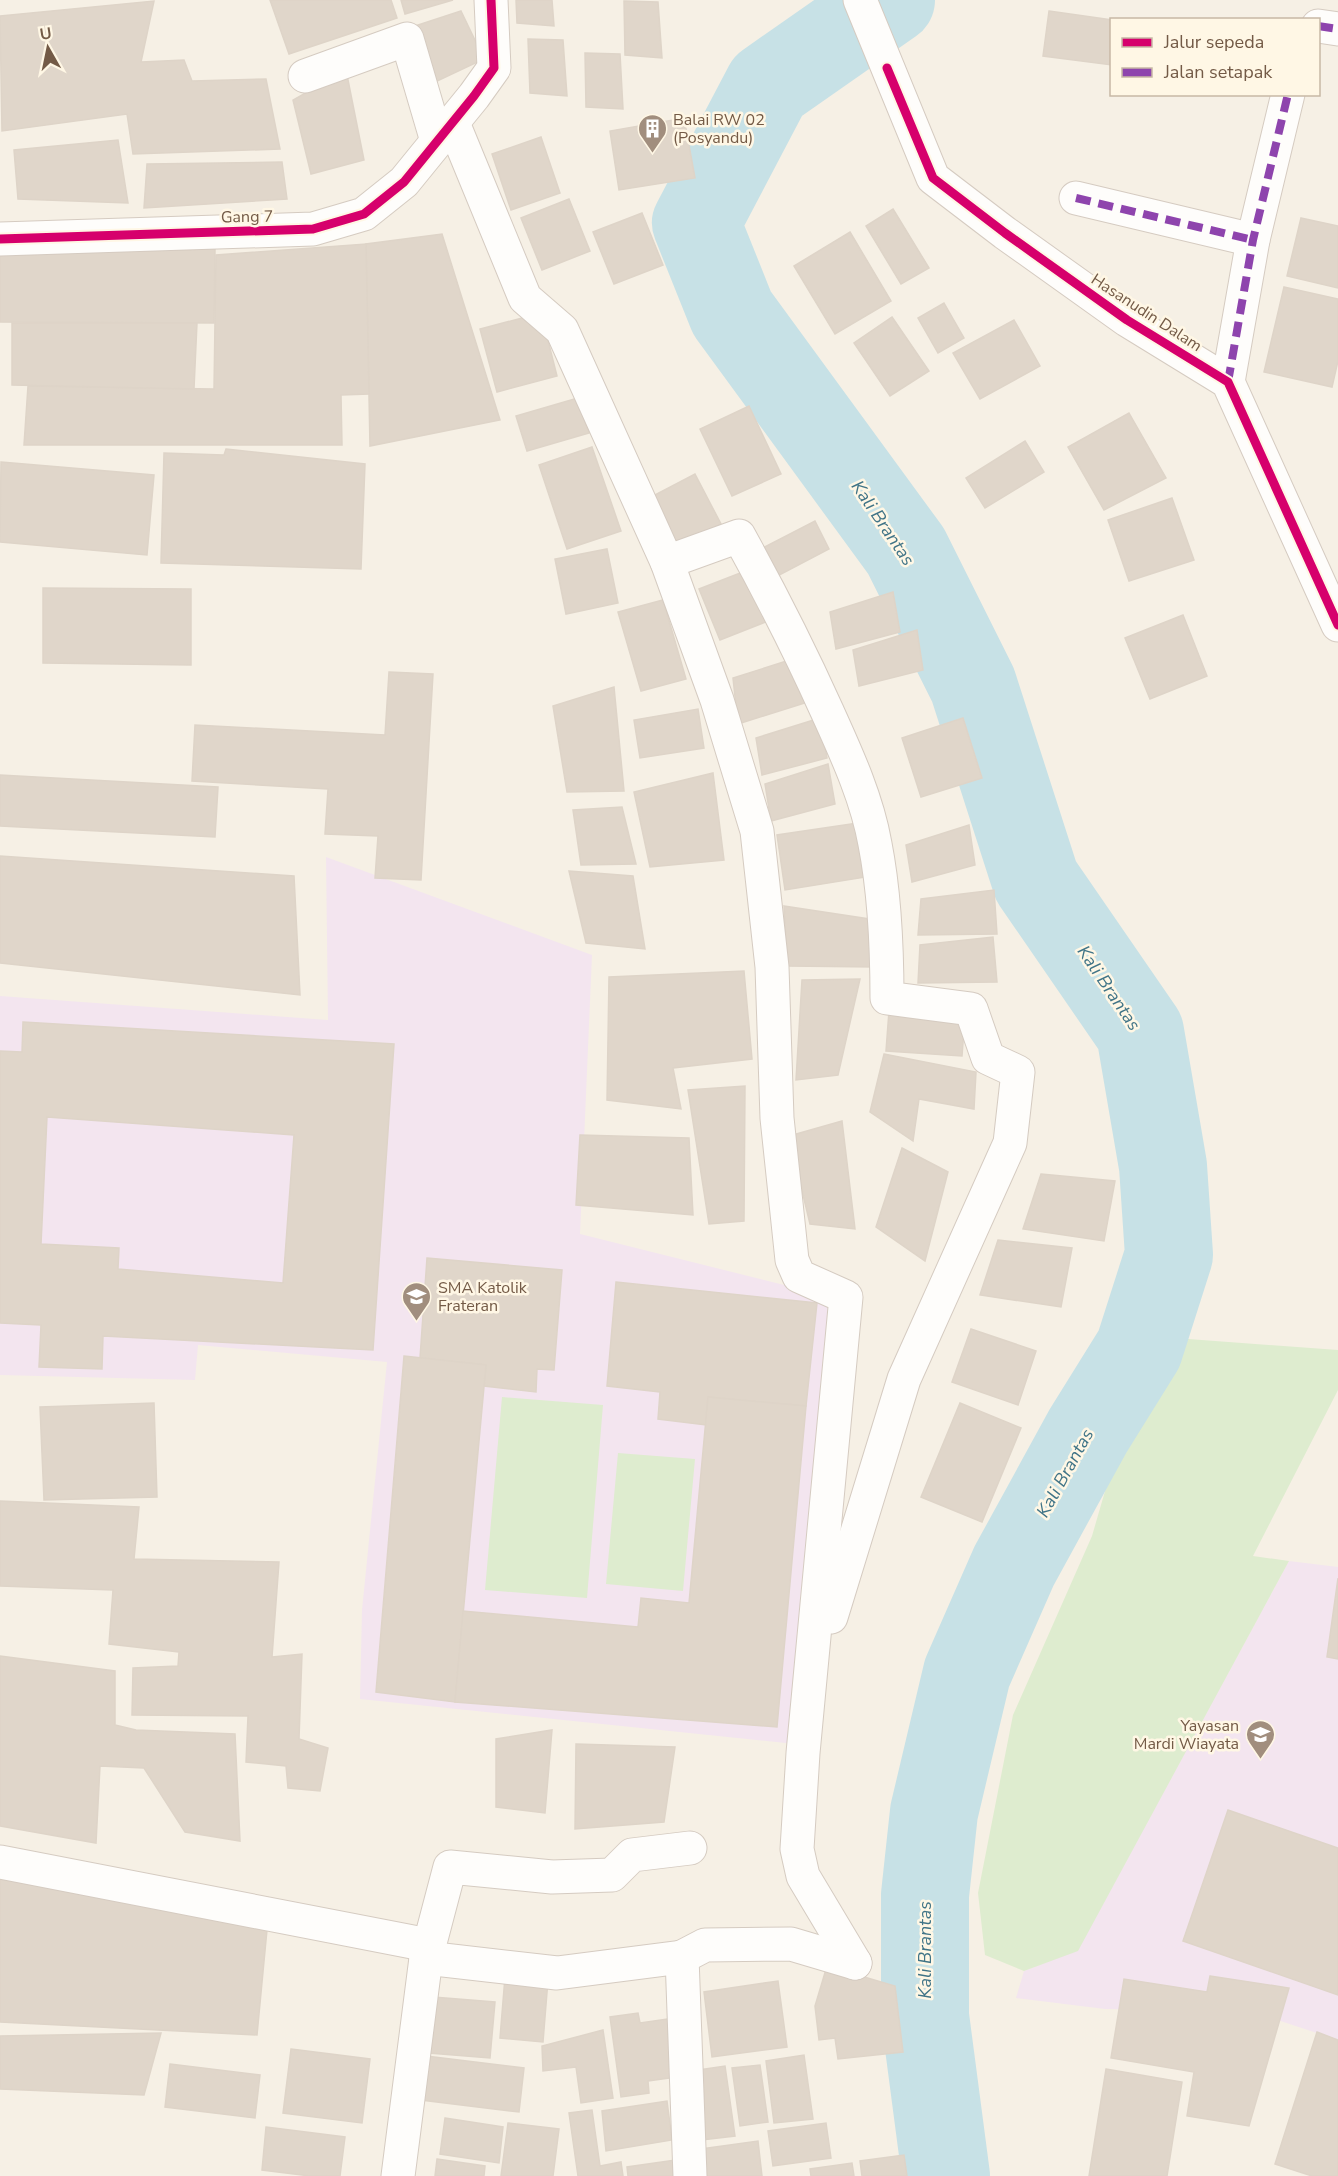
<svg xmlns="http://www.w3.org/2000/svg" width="1338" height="2176" font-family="'Nunito Sans',sans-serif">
<rect width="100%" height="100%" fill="#f6f0e5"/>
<!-- education -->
<g fill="#f3e5ef">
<path d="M326,857l266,98 -12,279 256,64 -41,446 -435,-45 2,-89 25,-248 -189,-17 -3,35 -195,-5v-379l328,24z"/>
<path d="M1289,1561l49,6v473l-88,-29 -145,-2 -89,-11 8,-27 54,-21z"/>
</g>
<!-- green -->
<g fill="#deeccf">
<path d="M1175,1338l163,12v40l-85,166 36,5 -211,390 -54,20 -39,-16 -7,-62 35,-178 79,-179 27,-93z"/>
<path d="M502,1397l101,8 -16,193 -102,-8z"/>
<path d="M618,1453l77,6 -12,132 -77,-7z"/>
</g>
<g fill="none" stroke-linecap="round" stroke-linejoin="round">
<!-- river -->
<path stroke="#c7e1e6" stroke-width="88" d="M891,0l-123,86 -72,137 36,90 174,238 67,134 63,196 104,151 23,134 6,89 -30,94 -51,82 -74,135 -47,107 -33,139 -9,83v121l21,160"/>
</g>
<!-- building -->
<g fill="#e0d6ca" stroke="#ded4c8" stroke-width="1.5" fill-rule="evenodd">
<path d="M270,0h121l6,18 -108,36z"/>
<path d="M401,0h52l-48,14z"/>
<path d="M516,0h36l2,26 -37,-3z"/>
<path d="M154,1l-13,61 43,-2 8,21 74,-2 14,70 -147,5 -6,-40 -125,17 -2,-115z"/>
<path d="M624,1l34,1 4,56 -37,-3z"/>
<path d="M461,11l23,48 -51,24 -18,-57z"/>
<path d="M1049,11l63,9v45l-69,-9z"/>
<path d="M528,39l35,1 4,56 -37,-3z"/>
<path d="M585,53l35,1 3,55 -37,-2z"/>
<path d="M346,70l18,90 -53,14 -18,-74z"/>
<path d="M684,118l11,60 -76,12 -9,-59z"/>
<path d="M541,137l19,56 -49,17 -19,-56z"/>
<path d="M118,140l10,63 -110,-4 -4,-49z"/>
<path d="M282,162l5,37 -143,9 3,-44z"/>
<path d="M569,199l21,52 -48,19 -21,-52z"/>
<path d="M893,209l36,59 -28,16 -35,-58z"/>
<path d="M642,213l21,52 -49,19 -21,-52z"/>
<path d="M1301,218l37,8v62l-51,-12z"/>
<path d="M850,232l41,69 -56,33 -41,-68z"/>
<path d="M442,234l58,186 -130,26 -4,-202z"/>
<path d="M366,244l3,150 -28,1 1,50h-318l4,-59 186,3 2,-134z"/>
<path d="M215,249l-1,74 -214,-1v-70z"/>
<path d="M1284,287l54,12v62l-6,26 -68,-15z"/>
<path d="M944,303l20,35 -26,15 -20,-35z"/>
<path d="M541,313l16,63 -60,16 -17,-63z"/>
<path d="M892,317l37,54 -39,25 -36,-53z"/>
<path d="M1014,320l26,46 -60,33 -27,-46z"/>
<path d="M12,323h185l-3,66 -182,-4z"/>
<path d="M578,398l11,35 -62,18 -11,-35z"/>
<path d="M749,406l32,68 -49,22 -32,-67z"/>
<path d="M1129,413l37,65 -62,32 -36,-63z"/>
<path d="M1025,441l19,31 -59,36 -19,-30z"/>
<path d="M592,447l29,84 -54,18 -28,-84z"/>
<path d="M226,449l139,15 -4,105 -200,-6 3,-110 60,2z"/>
<path d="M1,462l153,13 -7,80 -147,-13z"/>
<path d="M695,474l26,50 -47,23 -25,-49z"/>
<path d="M1172,498l22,62 -65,21 -21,-61z"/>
<path d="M815,521l14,28 -63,33 -15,-28z"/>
<path d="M607,549l11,54 -52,11 -11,-55z"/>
<path d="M748,570l20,51 -48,19 -21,-51z"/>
<path d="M43,588l148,1v76l-148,-2z"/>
<path d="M893,592l7,40 -64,17 -6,-37z"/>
<path d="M663,600l23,79 -45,12 -23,-79z"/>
<path d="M1183,615l24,61 -57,23 -25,-61z"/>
<path d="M917,630l6,40 -64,16 -6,-36z"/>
<path d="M793,659l21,41 -76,24 -5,-46z"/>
<path d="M389,672l44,2 -12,206 -46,-2 3,-42 -53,-2 3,-45 -136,-8 3,-56 190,10z"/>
<path d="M614,687l10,104 -57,1 -14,-86z"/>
<path d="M698,709l6,39 -64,10 -6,-38z"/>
<path d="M820,718l7,40 -65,17 -6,-37z"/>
<path d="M963,718l19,60 -61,19 -19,-59z"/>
<path d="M828,764l7,40 -64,17 -6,-37z"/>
<path d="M713,773l11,87 -74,7 -16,-75z"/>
<path d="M0,775l218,12 -3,50 -215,-11z"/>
<path d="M622,807l14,57 -55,1 -8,-55z"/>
<path d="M864,822l8,54 -87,14 -8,-55z"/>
<path d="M969,825l6,40 -63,17 -6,-37z"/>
<path d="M0,856l294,20 6,119 -300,-32z"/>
<path d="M569,871l64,5 12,73 -59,-6z"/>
<path d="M994,890l3,44 -79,1 3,-36z"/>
<path d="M784,906l92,14 -1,47 -88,-1z"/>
<path d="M993,937l4,45 -79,1 2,-38z"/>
<path d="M744,971l8,88 -79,9 8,41 -74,-9 2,-123z"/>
<path d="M860,979l-22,96 -42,5 6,-100z"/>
<path d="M889,1011l76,5 -3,40 -76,-5z"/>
<path d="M23,1022l371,22 -21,306 -270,-14 -1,33 -63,-2 2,-42 -41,-2v-272l22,1zM47,1117l247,18 -11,148 -165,-14 1,-21 -78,-4z"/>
<path d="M884,1054l92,18 -2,37 -55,-10 -6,42 -43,-29z"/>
<path d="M745,1086l-1,135 -35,3 -21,-134z"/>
<path d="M842,1121l13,108 -45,-5 -21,-88z"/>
<path d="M580,1135l109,3 4,77 -117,-10z"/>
<path d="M902,1148l46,24 -23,89 -49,-34z"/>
<path d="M1041,1174l74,7 -11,60 -81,-12z"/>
<path d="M998,1240l74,8 -11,59 -81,-12z"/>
<path d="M427,1258l135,12 -8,100 -17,-1 -1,23 -52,-6 2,-21 -66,-7z"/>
<path d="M616,1282l201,21 -11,103 -98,-9 -2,28 -48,-6 2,-27 -53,-6z"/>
<path d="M971,1329l65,22 -18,54 -66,-23z"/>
<path d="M404,1356l82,9 -31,337 -79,-10z"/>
<path d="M708,1397l98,9 -29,321 -322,-25 8,-91 175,16 3,-29 48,5z"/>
<path d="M154,1403l3,94 -113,3 -4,-93z"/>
<path d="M960,1403l61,25 -39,94 -61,-25z"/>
<path d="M0,1501l139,6 -5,52 145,3 -7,95 30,-3 -3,85 29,9 -8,43 -32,-3 -2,-22 -40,-4 2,-46 -116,-1 1,-47 45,-2 1,-14 -70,-8 4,-54 -113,-4z"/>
<path d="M1338,1578v81l-11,-2z"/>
<path d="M0,1656l115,15v54l21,5 99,4 5,107 -55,-9 -41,-64 -44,-2 -4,77 -96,-17z"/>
<path d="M552,1730l-7,83 -49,-6v-68z"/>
<path d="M576,1744l99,3 -11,75 -89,7z"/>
<path d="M1228,1810l110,38v147l-155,-54z"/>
<path d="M0,1874l268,45 -11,116 -257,-13z"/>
<path d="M827,1966l68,20 8,66 -65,7 -3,-21 -16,2 -4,-34z"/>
<path d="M1210,1976l79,12 -40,138 -62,-10 7,-44 -83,-14 13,-79 83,13z"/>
<path d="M505,1977l43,3 -5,62 -43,-4z"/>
<path d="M778,1981l9,66 -75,10 -8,-65z"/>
<path d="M433,1997l62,5 -5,56 -61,-5z"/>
<path d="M638,2013l2,10 27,-4 9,58 -28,4 1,12 -28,4 -11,-80z"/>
<path d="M603,2030l10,68 -32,5 -5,-36 -33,4 -1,-25z"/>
<path d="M1317,2032l21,8v136h-26l-37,-12z"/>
<path d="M161,2033l-17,62 -144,-6v-53z"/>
<path d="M291,2049l79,10 -8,64 -79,-10z"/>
<path d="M804,2055l9,64 -39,4 -8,-62z"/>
<path d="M426,2056l98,12 -5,44 -98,-12z"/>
<path d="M170,2064l90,11 -5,43 -90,-11z"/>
<path d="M760,2065l8,57 -28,4 -8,-58z"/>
<path d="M725,2066l10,70 -33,4 -10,-69z"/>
<path d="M1106,2069l76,13 -15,94h-78z"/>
<path d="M667,2101l5,39 -66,11 -4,-40z"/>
<path d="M592,2110l8,56 21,-4 2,14h-45l-9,-63z"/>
<path d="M445,2118l58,9 -4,36 -59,-9z"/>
<path d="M508,2123l51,6 -6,47h-52z"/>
<path d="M826,2123l5,35 -58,8 -5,-35z"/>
<path d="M266,2127l79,10 -5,39h-30l-48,-6z"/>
<path d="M758,2141l4,35h-65l-3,-26z"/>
<path d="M904,2155l3,21h-45l-2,-15z"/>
<path d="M437,2159l48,7 -1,10h-49z"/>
<path d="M675,2160l2,16h-49l-1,-9z"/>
<path d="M852,2163l2,13h-43l-1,-7z"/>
</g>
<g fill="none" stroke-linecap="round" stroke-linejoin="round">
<defs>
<g id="minor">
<path d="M860,0l73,178 72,55 122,87 101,62 110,243"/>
<path d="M1318,26l20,3"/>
<path d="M305,76l102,-37 30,102"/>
<path d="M453,123l72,175 37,32 105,232 50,138 40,131 15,136 5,151 15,142 7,16 47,21 -43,456 -6,96 6,27 52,87"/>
<path d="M1076,198l177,42"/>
<path d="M0,239l313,-10 51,-15 40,-32 70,-86 20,-28 -3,-68"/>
<path d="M1228,382l25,-142 35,-146"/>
<path d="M667,562l72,-26c32,58 61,115 88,175 19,42 40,87 48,133 10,51 12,102 12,154l84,11 17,49 30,14 -8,71 -106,236 -73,238"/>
<path d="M0,1862l428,83"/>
<path d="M426,1958l131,15 125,-16"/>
<path d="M398,2176l28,-218 24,-91 102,10 60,-2 20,-20 58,-7"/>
<path d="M690,2176l-8,-219 23,-12 86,-1 64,19"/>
</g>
</defs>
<!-- minor casing -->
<use href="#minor" stroke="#d5cbc1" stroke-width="35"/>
<!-- minor -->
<use href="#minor" stroke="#fefdfb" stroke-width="33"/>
<!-- quiet -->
<g stroke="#8e44ad" stroke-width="8" stroke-dasharray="15 8" stroke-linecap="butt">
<path d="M1318,26l20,3"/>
<path d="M1076,198l177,42"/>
<path d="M1228,382l25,-142 35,-146"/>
</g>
<defs>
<g id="cycleway">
<path d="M887,68l46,110 72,55 122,87 101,62 110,243"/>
<path d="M0,239l313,-10 51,-15 40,-32 70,-86 20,-28 -3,-68"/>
</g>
</defs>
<!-- cycleway casing -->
<use href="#cycleway" stroke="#fff7e5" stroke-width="13"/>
<!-- cycleway -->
<use href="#cycleway" stroke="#d6006c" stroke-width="9"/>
</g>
<!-- icons -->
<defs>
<symbol id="building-pin" viewBox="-11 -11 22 30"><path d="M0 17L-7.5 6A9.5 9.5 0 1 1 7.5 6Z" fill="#a18e7e" stroke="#fff7e5"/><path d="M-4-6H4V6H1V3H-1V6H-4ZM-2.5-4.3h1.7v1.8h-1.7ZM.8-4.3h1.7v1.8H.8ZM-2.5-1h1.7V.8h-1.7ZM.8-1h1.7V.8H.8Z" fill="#fff"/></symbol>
<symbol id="school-pin" viewBox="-11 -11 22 30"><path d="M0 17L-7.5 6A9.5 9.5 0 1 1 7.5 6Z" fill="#a18e7e" stroke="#fff7e5"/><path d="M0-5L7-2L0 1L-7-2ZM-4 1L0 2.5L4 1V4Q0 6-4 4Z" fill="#fff"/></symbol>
</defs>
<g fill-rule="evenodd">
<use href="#building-pin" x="636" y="112" width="33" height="45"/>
<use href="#school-pin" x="400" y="1280" width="33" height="45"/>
<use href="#school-pin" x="1244" y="1718" width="33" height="45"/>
</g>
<g text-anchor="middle" stroke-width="5" stroke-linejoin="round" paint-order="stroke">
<!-- poi labels -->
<g font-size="16" fill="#735a46" stroke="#fff7e5" text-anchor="start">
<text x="673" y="125">Balai RW 02<tspan x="673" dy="18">(Posyandu)</tspan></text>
<text x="438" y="1293">SMA Katolik<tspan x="438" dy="18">Frateran</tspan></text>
<text x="1239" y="1731" text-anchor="end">Yayasan<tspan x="1239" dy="18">Mardi Wiayata</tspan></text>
</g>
<!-- street labels -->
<g font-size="16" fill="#735a46" stroke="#fff7e5">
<text transform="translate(247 216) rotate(-1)" y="6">Gang 7</text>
<text transform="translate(1147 312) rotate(33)" y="6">Hasanudin Dalam</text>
</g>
<!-- water labels -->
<g font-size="18" font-style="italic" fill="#407487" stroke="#fff7e5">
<text transform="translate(883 523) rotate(56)" y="6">Kali Brantas</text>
<text transform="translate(1109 988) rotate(56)" y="6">Kali Brantas</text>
<text transform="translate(1065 1473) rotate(-61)" y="6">Kali Brantas</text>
<text transform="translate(925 1950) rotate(-90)" y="6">Kali Brantas</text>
</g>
</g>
<!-- legend -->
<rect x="1110" y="18" width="210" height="78" fill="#fff7e5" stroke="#c7b8a5" stroke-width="1.5"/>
<rect x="1122" y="38" width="30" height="9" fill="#d6006c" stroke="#c7b8a5" stroke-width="1.5"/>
<text x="1164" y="48" font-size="18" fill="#735a46">Jalur sepeda</text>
<rect x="1122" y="68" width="30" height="9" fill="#8e44ad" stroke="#c7b8a5" stroke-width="1.5"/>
<text x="1164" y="78" font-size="18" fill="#735a46">Jalan setapak</text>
<!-- north arrow -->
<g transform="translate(48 48) rotate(351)" stroke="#fff7e5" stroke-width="4.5" paint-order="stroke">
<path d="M0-4.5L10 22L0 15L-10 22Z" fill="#735a46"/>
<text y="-9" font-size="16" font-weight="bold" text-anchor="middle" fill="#735a46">U</text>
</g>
</svg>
